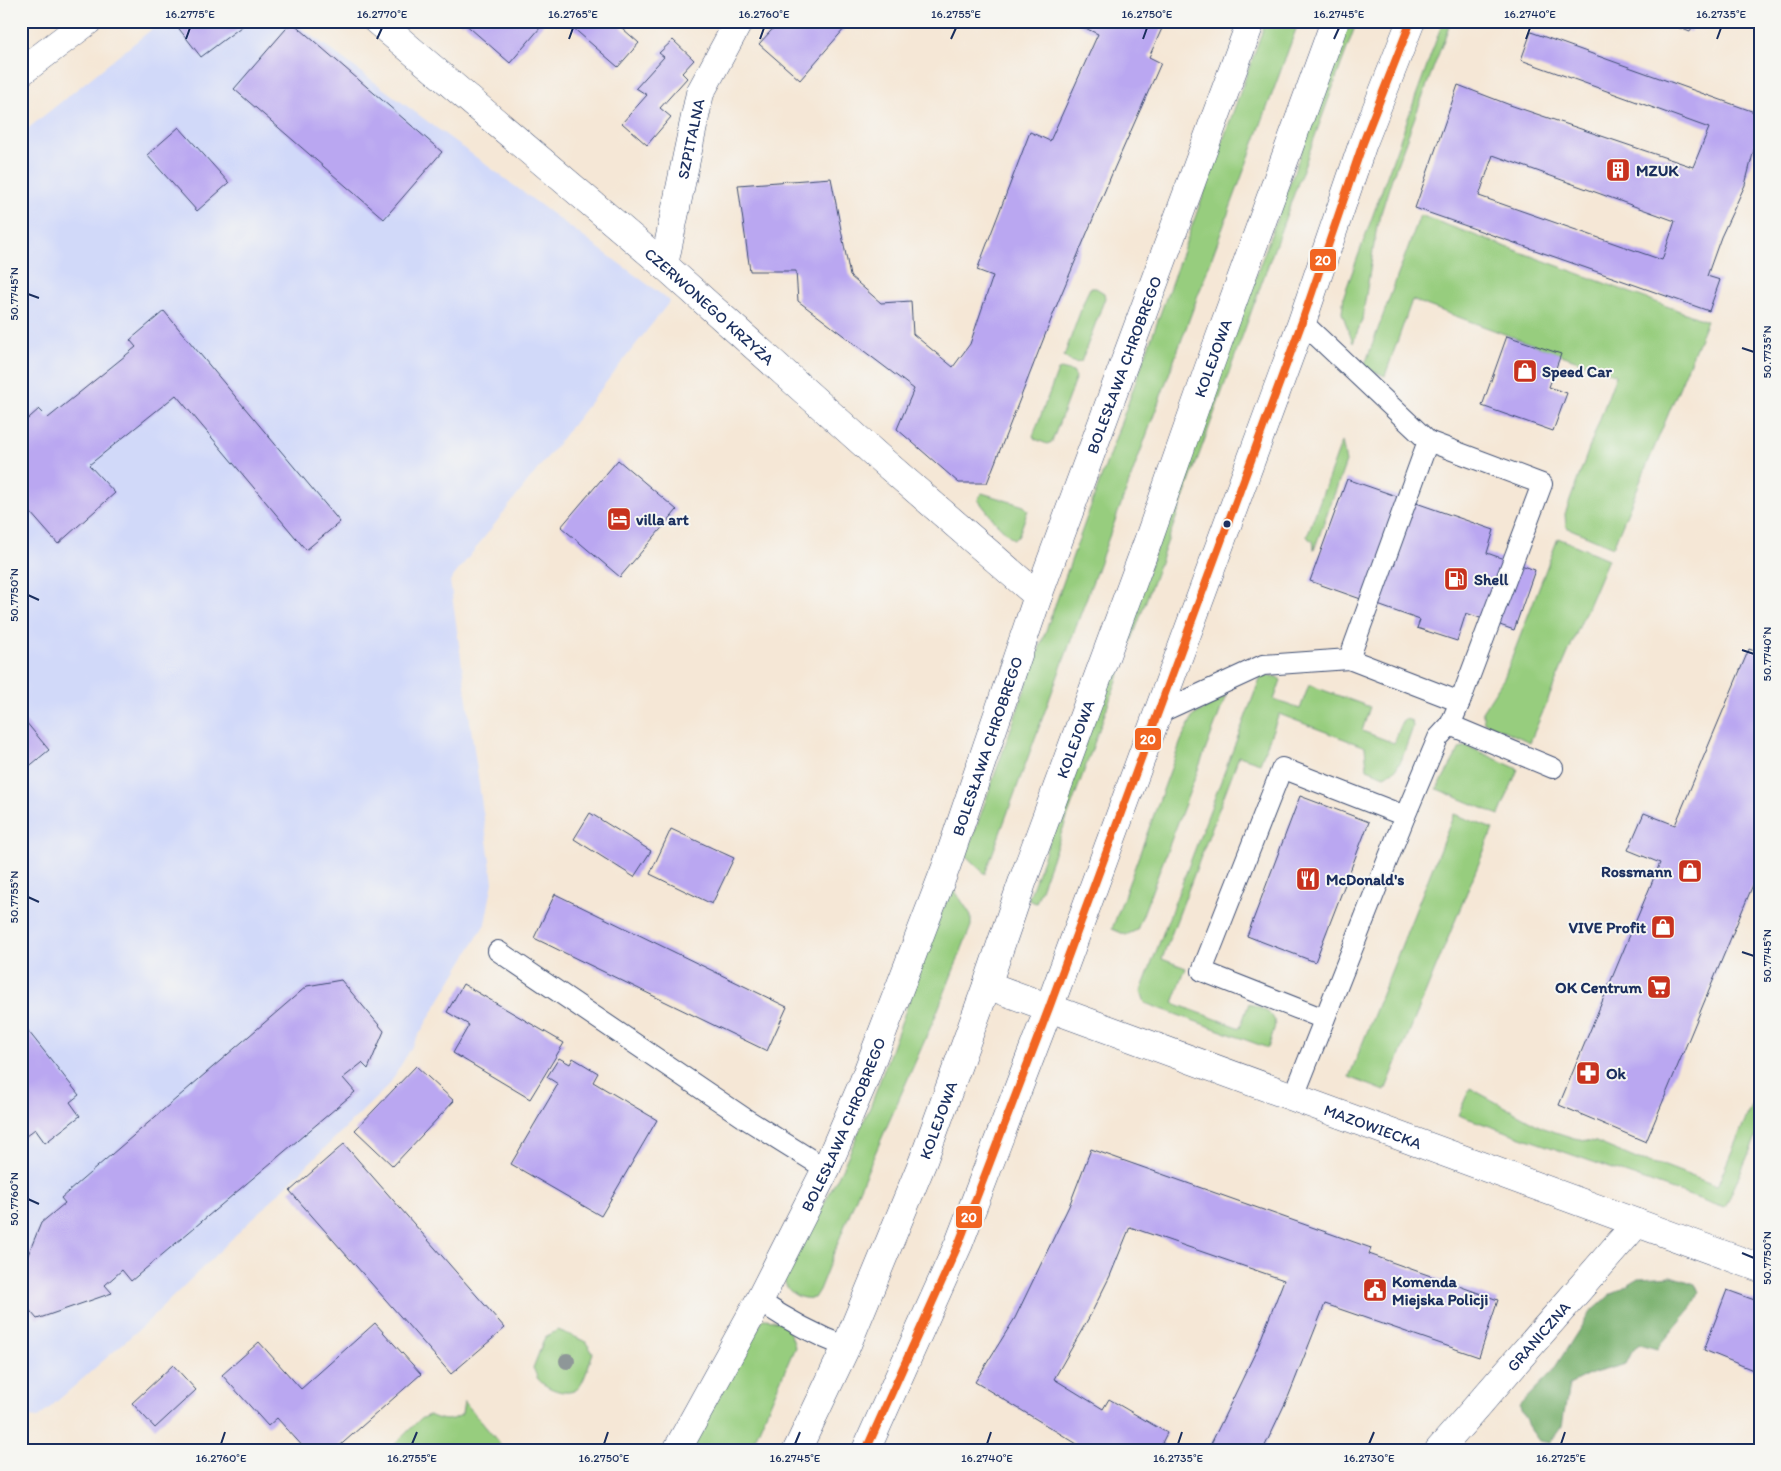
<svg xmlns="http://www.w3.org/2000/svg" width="1781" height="1471" font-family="Itim,sans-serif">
<rect width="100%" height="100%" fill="#f6f6f2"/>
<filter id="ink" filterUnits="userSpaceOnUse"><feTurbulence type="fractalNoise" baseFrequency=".02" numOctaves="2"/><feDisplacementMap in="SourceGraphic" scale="10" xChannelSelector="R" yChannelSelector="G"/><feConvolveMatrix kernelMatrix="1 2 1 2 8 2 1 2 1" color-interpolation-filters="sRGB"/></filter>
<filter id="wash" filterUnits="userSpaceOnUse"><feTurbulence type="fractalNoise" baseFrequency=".0096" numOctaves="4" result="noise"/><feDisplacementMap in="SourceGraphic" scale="20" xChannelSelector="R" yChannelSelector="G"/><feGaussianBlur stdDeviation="1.12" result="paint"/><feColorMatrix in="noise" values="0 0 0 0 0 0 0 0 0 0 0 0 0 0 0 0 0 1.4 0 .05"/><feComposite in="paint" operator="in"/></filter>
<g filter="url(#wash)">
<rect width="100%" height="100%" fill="#f5e7d6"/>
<!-- built -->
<path fill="#d1d9f9" d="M162,21h130l378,280 -220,280 43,301 -8,42 -96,161 -244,239 -107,94 -17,-2v-1282z"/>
<!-- green -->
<g fill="#97cd7e" stroke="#597e6e">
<path d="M1266,21h33l-314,853 -19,-18 66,-187z"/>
<path d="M1349,21h8l-321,882 -8,-3z"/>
<path d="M1443,21h8l-59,157 -15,48 -15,94 -9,23 -11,-30 2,-18z"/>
<path d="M1420,215l287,106 -94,226 -47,-20 -1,-13 51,-139 -204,-75 -27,76 -21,-9z"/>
<path d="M1090,288h6l8,5 1,5 -24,64c-6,2 -13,-1 -17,-6l22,-60z"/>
<path d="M1061,369l12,3 3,5 -24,65 -5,2 -12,-5 -2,-3 25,-66z"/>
<path d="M1342,441l4,21 -32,88 -1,-9 -4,-2 -2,-3z"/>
<path d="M982,493l42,13 4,4 -10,27 -5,2 -16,-15 -19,-24 1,-4z"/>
<path d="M1558,538l50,21 -78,183 -46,-20 -2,-10 22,-34z"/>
<path d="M1261,676l16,1 4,3 -7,20 26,9 9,-24 61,22 -8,24 32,12 9,-23 3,-1 6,2 1,6 -12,34 -6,9 -11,6 -17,-7 -2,-22 -86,-33 -19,49 -21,-7 -77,203 24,9 -13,35 67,25 9,-25c30,13 30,15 19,45l-123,-45 -4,-12z"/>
<path d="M1226,696l-89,234 -11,5 -14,-6 69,-188 12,-25z"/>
<path d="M1467,746l51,23 -19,46 -62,-26 23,-41z"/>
<path d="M1454,814l39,15 -108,262 -36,-14z"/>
<path d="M950,889l5,2 16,24v11l-36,91 -76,173 -40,100 -5,8c-14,2 -25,-4 -30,-17l59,-114 28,-62z"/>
<path d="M1760,1085v43l-35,80 -267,-93 12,-27 73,40 31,10 22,4 43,18 26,6 52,20z"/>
<path d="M763,1319c20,0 27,10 32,28l-45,103h-61z"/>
<path d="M558,1330l27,11 8,12c-4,10 -7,24 -13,33 -9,13 -34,3 -42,-7 -2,-3 -3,-8 -5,-11l12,-31z"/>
<path d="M464,1401l41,49h-116l31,-31 9,-4c12,5 21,8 33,-1z"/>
</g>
<!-- forest -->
<path fill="#79b06d" stroke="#4a7066" d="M1672,1276l23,8 4,9 -6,13 -36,43 -18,-5 -7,8 -6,12 -35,10 -22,11 -7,41 -12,17 -11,-2 -11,-15 -9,-20 33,-34 37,-58 20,-18 30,-18z"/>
<g id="blocks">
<!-- building -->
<g fill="#baa7f1" fill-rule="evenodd">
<path d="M173,21h69l3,3 -44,33z"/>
<path d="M458,21h88l-36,42 -47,-41 -1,2z"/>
<path d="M575,21h39l25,22 -21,24 -47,-41z"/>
<path d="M780,21h71l-51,59 -41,-36z"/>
<path d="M1070,21h88l6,3 -15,33 12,6 -47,106 -56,133 -71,181h-28l-62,-54 17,-40 -116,-88 -2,-30h-46l-12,-86 93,-7 19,98 31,27 30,-2 2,33 40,33 17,-23 23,-68 -16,-6 53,-138 20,9 48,-107z"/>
<path d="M1662,21h32l-4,11z"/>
<path d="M292,22l150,130 -58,67 -150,-130z"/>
<path d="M1531,32l229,82v12l-15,59 -24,52 -14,39 13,4 -11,31 -294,-103 43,-123 52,20 183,62 16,-39 -188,-68zM1493,155l182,66 -13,39 -183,-64z"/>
<path d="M673,40l21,20 -12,13 5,5 -27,30 11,9 -24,28 -25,-22 25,-28 -11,-7 28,-31 -5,-4z"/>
<path d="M179,127l50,56 -32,28 -50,-56z"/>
<path d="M164,311l176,211 -34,28 -130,-155 -87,70 26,28 -57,51 -28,-32 -9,7v-94l18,-16 9,9 88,-71 -6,-7z"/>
<path d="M1507,336l54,18 -12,33 18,6 -14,38 -71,-25z"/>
<path d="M618,460l59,50 -57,67 -59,-50z"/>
<path d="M1347,479l147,51 -7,23 48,17 -21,60 -48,-17 -9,28 -40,-13 3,-8 -110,-39z"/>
<path d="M1749,649l11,4v215l-114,274 -87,-37 101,-242 -32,-13 16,-37 31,12z"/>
<path d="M21,716l28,34 -28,23z"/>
<path d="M1300,796l69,26 -54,140 -68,-26z"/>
<path d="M590,813l61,38 -17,26 -60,-38z"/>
<path d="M671,829l63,29 -22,46 -62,-30z"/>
<path d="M555,894l232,113 -20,44 -233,-113z"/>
<path d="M341,980l43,51 -16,38 -6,-6 -19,15 12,14 -224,189 -9,-11 -17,15 7,8 -75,26 -16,-19v-28l20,-49 24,-20 -4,-5 246,-212z"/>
<path d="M463,984l101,59 -34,56 -77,-46 16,-28 -22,-13z"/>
<path d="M21,1022l58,73 -9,7 10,14 -35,27 -10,-14 -14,11z"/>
<path d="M559,1058l11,6 3,-6 25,15 -5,9 64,38 -56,96 -90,-52 47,-80 -11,-7z"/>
<path d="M416,1066l38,35 -61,65 -38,-36z"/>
<path d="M344,1144l161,184 -54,46 -161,-183z"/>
<path d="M1091,1149l280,99 -2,6 129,46 -19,57 -154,-53 -36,91 -26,55h-55l49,-101 27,-69 -154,-53 -20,49 -19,38 -37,65 49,30 6,-10 58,34 -5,10 12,7h-87l-112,-68 40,-64 54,-112z"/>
<path d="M1727,1290l33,12v79l-5,-3 3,-6 -54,-22z"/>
<path d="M375,1323l46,51 -86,76h-29l-29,-32 -9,8 -46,-51 37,-33 42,47z"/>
<path d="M173,1365l23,25 -41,38 -23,-25z"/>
</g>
</g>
</g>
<g filter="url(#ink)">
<use href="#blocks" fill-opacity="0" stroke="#3c4b70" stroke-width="1"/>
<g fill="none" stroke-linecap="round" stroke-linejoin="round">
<defs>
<g id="lane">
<path d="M1349,659l111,43"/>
<path d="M1159,713l104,-48 86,-6 79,-218 -126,-119"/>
<path d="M1450,725l103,43"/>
<path d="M498,951l248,168 80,50"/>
<path d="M1324,1019l-122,-48 80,-203 123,48"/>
<path d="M1294,1096l111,-280 33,-78 12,-13 10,-23 82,-218 -114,-43"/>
<path d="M759,1301c27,18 56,34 87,46"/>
</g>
<g id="street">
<path id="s1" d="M377,21l287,244 220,197 154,134"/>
<path d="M21,72l67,-51"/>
<path id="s2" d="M664,265l36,-172 39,-72"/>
<path id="s3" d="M987,985l773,283"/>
<path id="s4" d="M677,1450l82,-149 67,-132 37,-86 83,-216 92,-271 213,-575"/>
<path id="s5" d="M1439,1450l198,-227"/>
</g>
<g id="primary">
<path id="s6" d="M797,1450l49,-103 77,-186 64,-176 35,-102 126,-342 60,-171 127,-349"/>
<path d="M866,1450l93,-207 90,-235 253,-686 61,-179 48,-122"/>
</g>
</defs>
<!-- lane casing -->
<use href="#lane" stroke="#3c4b70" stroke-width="22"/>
<!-- street casing -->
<use href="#street" stroke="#3c4b70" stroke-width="29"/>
<!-- primary casing -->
<use href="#primary" stroke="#3c4b70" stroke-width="29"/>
<!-- lane -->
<use href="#lane" stroke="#fff" stroke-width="20"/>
<!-- street -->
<use href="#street" stroke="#fff" stroke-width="28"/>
<!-- primary -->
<use href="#primary" stroke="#fff" stroke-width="28"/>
<defs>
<path id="bus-1" d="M866,1450l93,-207 90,-235 253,-686 61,-179 48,-122"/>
</defs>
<!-- bus-1 casing -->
<use href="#bus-1" stroke="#f6f6f2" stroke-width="11"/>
<!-- bus-1 -->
<use href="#bus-1" stroke="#f26522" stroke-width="8"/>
</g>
<!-- trees -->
<circle fill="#8e9798" cx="567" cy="1361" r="8"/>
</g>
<!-- ticks -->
<path fill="none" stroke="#1b2f5e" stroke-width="2" d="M186,39l4,-11M377,39l5,-11M569,39l4,-11M760,39l4,-11M951,39l5,-11M1143,39l4,-11M1334,39l5,-11M1526,39l4,-11M1717,39l4,-11M28,294l11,4M1742,348l12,4M28,595l11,5M1742,650l12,4M28,897l11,5M1742,952l12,4M28,1199l11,5M1742,1253l12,5M221,1444l4,-12M412,1444l5,-12M604,1444l4,-12M795,1444l5,-12M987,1444l4,-12M1178,1444l4,-12M1369,1444l5,-12M1561,1444l4,-12"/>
<!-- icons -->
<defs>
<symbol id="building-square" viewBox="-11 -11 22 22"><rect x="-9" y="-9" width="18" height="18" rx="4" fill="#c8321e" stroke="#f6f6f2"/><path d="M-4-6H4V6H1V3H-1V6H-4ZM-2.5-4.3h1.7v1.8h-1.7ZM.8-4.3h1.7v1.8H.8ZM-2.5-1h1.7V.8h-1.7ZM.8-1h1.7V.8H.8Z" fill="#fff"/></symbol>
<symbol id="shop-square" viewBox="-11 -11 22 22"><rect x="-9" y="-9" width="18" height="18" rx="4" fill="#c8321e" stroke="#f6f6f2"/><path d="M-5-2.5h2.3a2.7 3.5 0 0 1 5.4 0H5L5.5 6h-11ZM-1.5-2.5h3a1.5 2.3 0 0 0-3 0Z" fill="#fff"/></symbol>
<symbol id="hotel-square" viewBox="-11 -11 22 22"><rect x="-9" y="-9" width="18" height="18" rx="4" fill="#c8321e" stroke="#f6f6f2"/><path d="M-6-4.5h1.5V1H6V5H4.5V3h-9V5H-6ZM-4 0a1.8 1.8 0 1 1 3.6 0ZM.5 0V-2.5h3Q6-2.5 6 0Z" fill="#fff"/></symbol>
<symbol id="fuel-square" viewBox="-11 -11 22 22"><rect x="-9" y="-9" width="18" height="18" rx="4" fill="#c8321e" stroke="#f6f6f2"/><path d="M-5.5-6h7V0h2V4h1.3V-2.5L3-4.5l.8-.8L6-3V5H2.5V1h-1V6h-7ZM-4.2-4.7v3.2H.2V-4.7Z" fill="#fff"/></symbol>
<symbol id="restaurant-square" viewBox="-11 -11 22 22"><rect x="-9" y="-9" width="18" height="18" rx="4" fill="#c8321e" stroke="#f6f6f2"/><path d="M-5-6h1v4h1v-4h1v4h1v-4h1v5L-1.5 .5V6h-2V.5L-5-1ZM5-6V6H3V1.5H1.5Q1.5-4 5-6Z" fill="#fff"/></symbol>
<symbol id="supermarket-square" viewBox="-11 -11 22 22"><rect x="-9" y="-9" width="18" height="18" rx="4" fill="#c8321e" stroke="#f6f6f2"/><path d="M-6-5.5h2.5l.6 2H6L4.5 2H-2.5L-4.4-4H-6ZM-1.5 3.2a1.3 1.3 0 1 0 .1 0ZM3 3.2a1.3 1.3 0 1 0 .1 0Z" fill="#fff"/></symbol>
<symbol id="pharmacy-square" viewBox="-11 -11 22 22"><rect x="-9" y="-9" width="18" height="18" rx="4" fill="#c8321e" stroke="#f6f6f2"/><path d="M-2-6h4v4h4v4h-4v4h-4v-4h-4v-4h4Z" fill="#fff"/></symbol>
<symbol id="civic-square" viewBox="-11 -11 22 22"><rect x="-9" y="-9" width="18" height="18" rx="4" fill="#c8321e" stroke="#f6f6f2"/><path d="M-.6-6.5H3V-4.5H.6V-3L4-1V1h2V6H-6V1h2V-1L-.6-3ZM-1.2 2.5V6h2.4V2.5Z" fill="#fff"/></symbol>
</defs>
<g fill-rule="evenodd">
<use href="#building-square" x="1604" y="156" width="28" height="28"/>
<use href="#shop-square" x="1511" y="357" width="28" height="28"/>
<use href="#hotel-square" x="605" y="505" width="28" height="28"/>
<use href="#fuel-square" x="1442" y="565" width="28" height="28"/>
<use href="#shop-square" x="1676" y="857" width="28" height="28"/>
<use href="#restaurant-square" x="1294" y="865" width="28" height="28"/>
<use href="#shop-square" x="1649" y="913" width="28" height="28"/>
<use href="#supermarket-square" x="1645" y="973" width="28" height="28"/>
<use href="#pharmacy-square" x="1574" y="1059" width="28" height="28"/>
<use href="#civic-square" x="1361" y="1276" width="28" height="28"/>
</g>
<!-- markers -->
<circle fill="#1b2f5e" stroke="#f6f6f2" stroke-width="2" cx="1227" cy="524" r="4.5"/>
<g text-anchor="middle" stroke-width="4" stroke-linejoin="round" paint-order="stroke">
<!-- street labels -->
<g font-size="16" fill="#1b2f5e" stroke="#f6f6f2">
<text dy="6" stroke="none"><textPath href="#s2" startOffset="129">SZPITALNA</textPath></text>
<text dy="6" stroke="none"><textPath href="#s1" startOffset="438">CZERWONEGO KRZYŻA</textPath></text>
<text dy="6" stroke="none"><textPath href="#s6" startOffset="1169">KOLEJOWA</textPath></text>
<text dy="6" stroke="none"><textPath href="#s4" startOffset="1176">BOLESŁAWA CHROBREGO</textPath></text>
<text dy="6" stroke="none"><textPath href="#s6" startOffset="764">KOLEJOWA</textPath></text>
<text dy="6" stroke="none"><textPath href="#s4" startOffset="771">BOLESŁAWA CHROBREGO</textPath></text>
<text dy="6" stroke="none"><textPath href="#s6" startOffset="359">KOLEJOWA</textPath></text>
<text dy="6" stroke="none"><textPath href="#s4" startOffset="366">BOLESŁAWA CHROBREGO</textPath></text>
<text dy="6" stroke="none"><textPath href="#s3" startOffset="411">MAZOWIECKA</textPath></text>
<text dy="6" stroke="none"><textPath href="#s5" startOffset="151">GRANICZNA</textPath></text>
</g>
<!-- poi labels -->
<g font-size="16" font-weight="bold" fill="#1b2f5e" stroke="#f6f6f2" text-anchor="start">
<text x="1636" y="176">MZUK</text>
<text x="1542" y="377">Speed Car</text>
<text x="636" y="525">villa art</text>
<text x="1474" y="585">Shell</text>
<text x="1672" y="877" text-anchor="end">Rossmann</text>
<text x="1326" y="885">McDonald's</text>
<text x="1646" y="933" text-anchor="end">VIVE Profit</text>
<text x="1642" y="993" text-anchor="end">OK Centrum</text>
<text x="1606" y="1079">Ok</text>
<text x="1392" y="1287">Komenda<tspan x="1392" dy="18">Miejska Policji</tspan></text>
</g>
</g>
<g stroke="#f6f6f2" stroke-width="2">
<rect x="1309" y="248" width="28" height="24" rx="5" fill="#f26522"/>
<rect x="1134" y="727" width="28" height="24" rx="5" fill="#f26522"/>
<rect x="955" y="1205" width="28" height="24" rx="5" fill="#f26522"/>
</g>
<g font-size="14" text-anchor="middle" font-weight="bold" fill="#fff">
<text x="1323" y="265">20</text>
<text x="1148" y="744">20</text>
<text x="969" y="1222">20</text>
</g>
<!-- margin -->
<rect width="1781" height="1471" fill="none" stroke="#f6f6f2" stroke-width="55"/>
<rect x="28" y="28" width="1726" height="1416" fill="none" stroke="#1b2f5e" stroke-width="2"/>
<g font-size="12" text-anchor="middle" fill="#1b2f5e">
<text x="190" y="18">16.2775°E</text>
<text x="382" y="18">16.2770°E</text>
<text x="573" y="18">16.2765°E</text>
<text x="764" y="18">16.2760°E</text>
<text x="956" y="18">16.2755°E</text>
<text x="1147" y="18">16.2750°E</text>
<text x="1339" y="18">16.2745°E</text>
<text x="1530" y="18">16.2740°E</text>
<text x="1721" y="18">16.2735°E</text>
<text transform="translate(14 294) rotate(-90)" y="4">50.7745°N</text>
<text transform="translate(1767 352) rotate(-90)" y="4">50.7735°N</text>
<text transform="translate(14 595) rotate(-90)" y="4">50.7750°N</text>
<text transform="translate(1767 654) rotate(-90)" y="4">50.7740°N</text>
<text transform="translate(14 897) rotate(-90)" y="4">50.7755°N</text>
<text transform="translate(1767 956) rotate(-90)" y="4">50.7745°N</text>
<text transform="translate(14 1199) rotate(-90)" y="4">50.7760°N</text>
<text transform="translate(1767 1258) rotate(-90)" y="4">50.7750°N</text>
<text x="221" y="1462">16.2760°E</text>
<text x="412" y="1462">16.2755°E</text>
<text x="604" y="1462">16.2750°E</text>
<text x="795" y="1462">16.2745°E</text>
<text x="987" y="1462">16.2740°E</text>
<text x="1178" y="1462">16.2735°E</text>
<text x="1369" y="1462">16.2730°E</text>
<text x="1561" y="1462">16.2725°E</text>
</g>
</svg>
